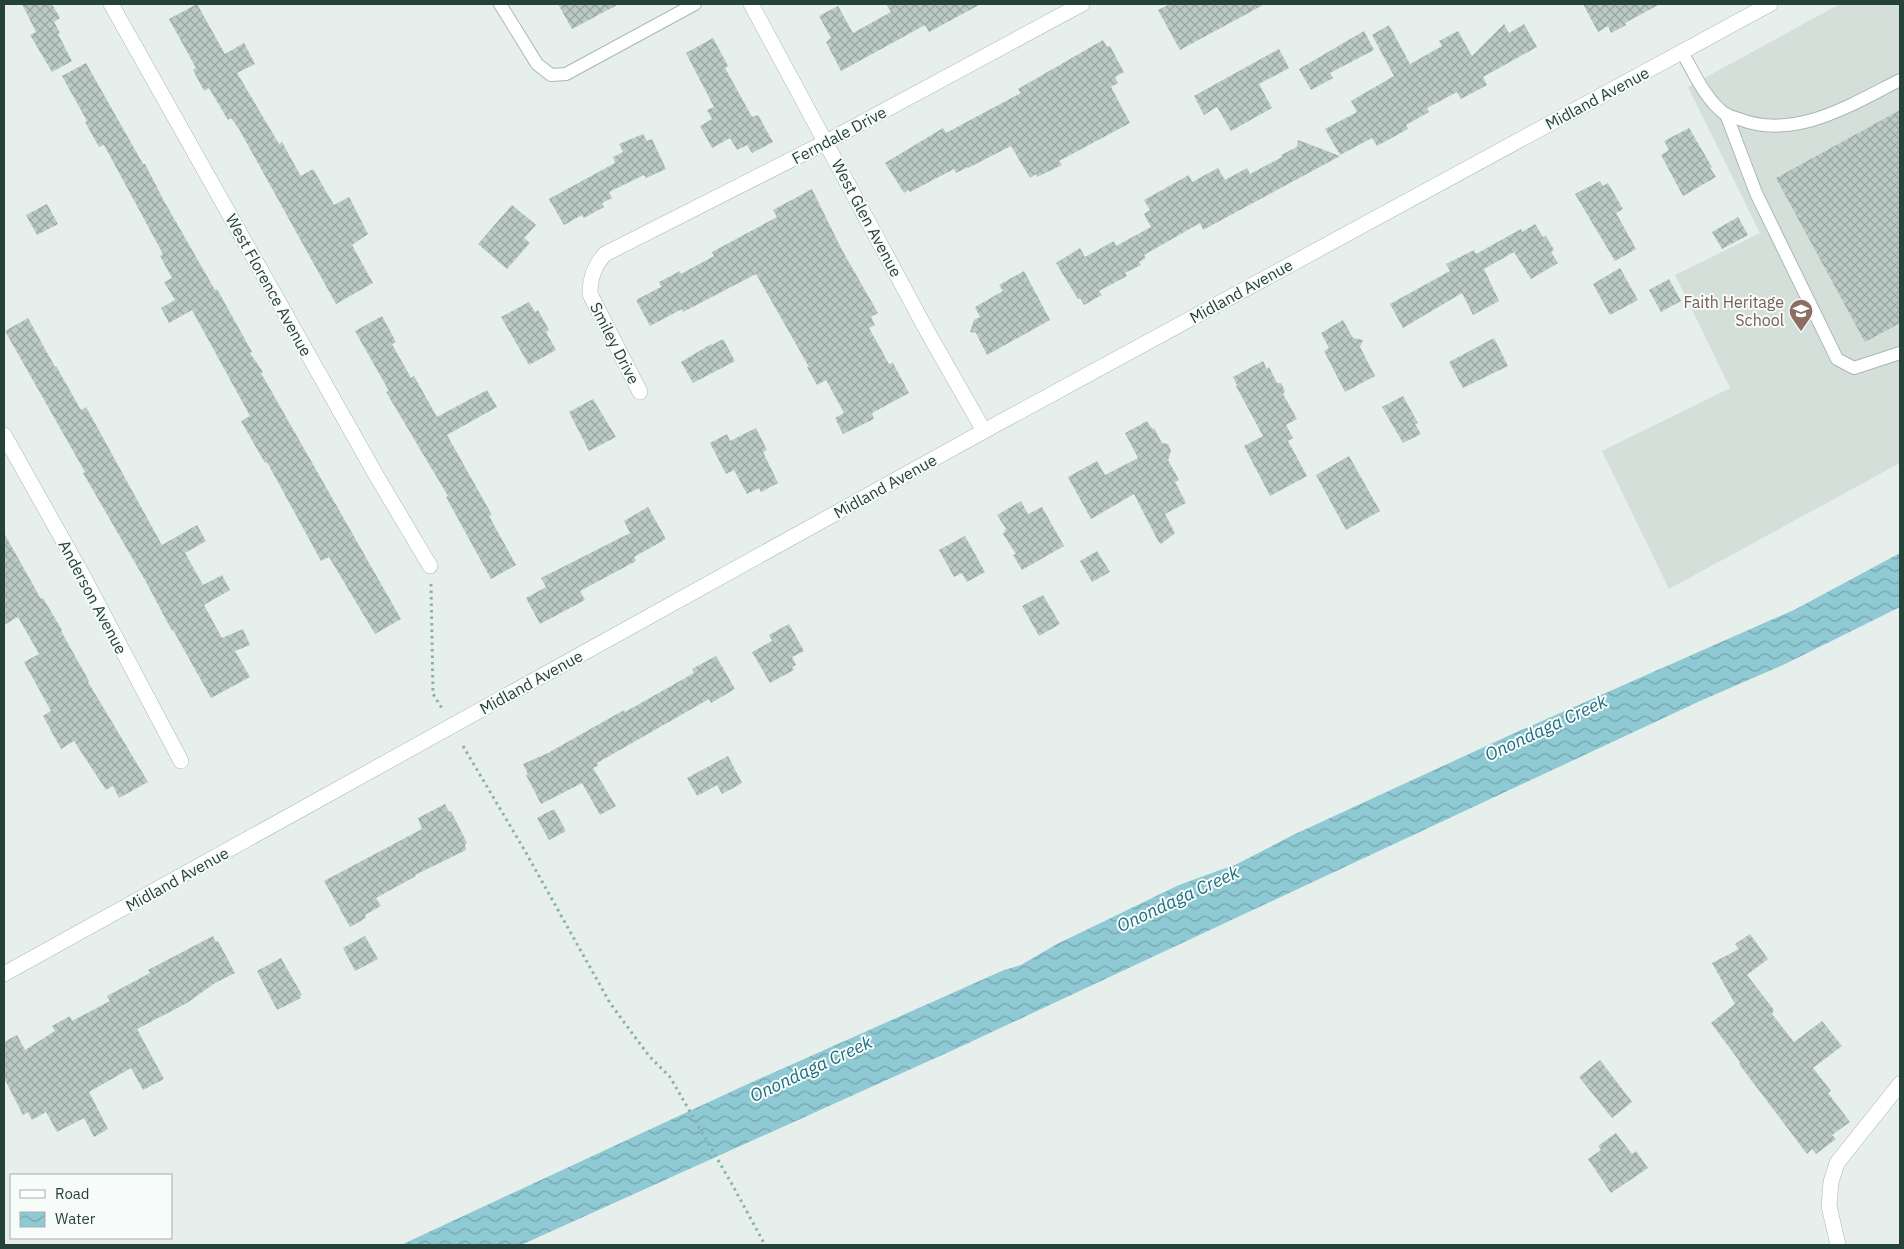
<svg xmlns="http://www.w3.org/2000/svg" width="1904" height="1249" font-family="'IBM Plex Sans',sans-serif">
<defs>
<pattern id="water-waves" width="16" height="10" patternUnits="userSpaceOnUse" patternTransform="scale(1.25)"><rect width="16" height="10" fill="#8ec9d4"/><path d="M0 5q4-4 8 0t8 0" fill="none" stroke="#74a5ad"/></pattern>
<pattern id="building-cross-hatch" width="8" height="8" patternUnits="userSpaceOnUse" patternTransform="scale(1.25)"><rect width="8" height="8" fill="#bbcac4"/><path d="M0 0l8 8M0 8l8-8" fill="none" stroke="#98a6a0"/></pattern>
</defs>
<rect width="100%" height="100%" fill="#e6efeb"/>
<!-- built -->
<path fill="#d4dfda" d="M1840,4h60v459l-231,126 -67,-138 128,-63 -55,-113 85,-42 -72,-146z"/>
<!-- water -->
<path fill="url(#water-waves)" d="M1900,553v54l-117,58 -83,36 -738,345 -441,199h-120l338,-157 265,-118 17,-5 36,-21 122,-59 58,-21 56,-29 215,-99 288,-127z"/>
<!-- building -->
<g fill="url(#building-cross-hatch)">
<path d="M22,4h30l8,14 -6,4 6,11 -2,1 14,27 -20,11 -22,-37 6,-3z"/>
<path d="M197,4l28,50 19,-11 11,21 -18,9 42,71 3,-2 17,31 2,3 12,-7 21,36 15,-8 19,37 -16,11 21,38 -37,21 -97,-175 -8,-11 -3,2 -19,-32 -5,3 -11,-21 3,-2 -27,-49z"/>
<path d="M558,4h61l-47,25z"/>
<path d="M886,4h95l-52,28 -4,-7 -84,46 -15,-29 5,-4 -12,-22 19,-10 15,27 38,-21z"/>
<path d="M1170,4h95l-85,46 -22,-40z"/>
<path d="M1583,4h77l-35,19 1,2 -15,8 -3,-7 -10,6z"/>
<path d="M1504,24l5,9 15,-9 13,23 -54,30 4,8 -26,14 -4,-7 -30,16 2,4 -23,13 2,4 -31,17 -5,-8 -32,17 -15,-26 32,-17 -6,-11 43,-25 -22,-41 17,-10 21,39 32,-18 -3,-5 19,-10 14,25z"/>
<path d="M1364,31l10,19 -44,23 3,5 -22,12 -12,-21z"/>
<path d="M713,38l15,28 -3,2 27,49 6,-2 15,27 -21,11 -5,-8 -10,5 -7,-12 -18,10 -12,-22 12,-7 -5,-9 7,-3 -28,-54z"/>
<path d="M1103,40l4,7 3,-1 14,26 -9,5 3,6 -7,4 19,36 -71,38 3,4 -25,12 -1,-3 -6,4 -19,-32 -43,22v-1l-12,6 -2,-4 -44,23 -1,-2 -5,3 -19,-30 58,-35 3,5 75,-40 -3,-4z"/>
<path d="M1279,49l10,19 -30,16 13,24 -41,23 -14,-24 -13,8 -10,-19z"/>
<path d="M86,63l57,101h2l19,37 51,89 2,-1 35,63 -2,1 13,19 -2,1 140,246 -26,15 -46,-77 -8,4 -54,-99 -2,1 -24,-42 9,-5 -58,-106 -23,13 -8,-15 14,-8 -11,-18 8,-4 -12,-22 3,-2 -59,-109 -5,2 -14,-25 2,-1 -25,-45z"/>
<path d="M1900,110v213l-35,19 -89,-164z"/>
<path d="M1689,128l23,39 -2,1 6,9 -33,19 -22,-41 8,-5 -5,-9z"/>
<path d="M643,134l4,7 5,-2 14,30 -20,9 -2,-3 -35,17 3,6 -10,5 2,4 -20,11 -2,-3 -18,10 -15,-26 66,-36 -2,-6 10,-5 -4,-8z"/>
<path d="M1298,140l42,16 -137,74 -3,-7 -56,32 2,3 -7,4 2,3 -16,8 2,3 -28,15 3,4 -18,10 -4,-7 -2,1 -22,-36 24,-15 5,9 29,-16 2,5 35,-19 -7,-13 6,-4 -6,-10 45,-25 3,7 26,-14 7,12 22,-12 3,6 32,-17 -1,-2 16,-8z"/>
<path d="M1600,181l3,5 5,-3 15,26 -7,4 20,36 -21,12 -40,-67z"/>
<path d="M812,189l30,61 36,63 -7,4 4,8 -6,3 20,36 4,-1 16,30 -37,20 2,6 -31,15 -8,-16 9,-5 -18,-33 -9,5 -10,-18h2l-53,-93 -73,38 -1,-3 -32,17 -14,-26 25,-13 -2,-5 21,-11 1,3 33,-18 -2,-4 65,-35 -4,-7z"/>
<path d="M47,204l11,20 -21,11 -11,-20z"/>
<path d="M512,205l24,20 -12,13 6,5 -23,26 -29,-25z"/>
<path d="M1738,217l10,18 -26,14 -10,-17z"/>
<path d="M1535,224l8,13 3,-1 8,14 -3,2 7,11 -27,16 -17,-27 -30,17 15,32 -26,14 -11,-22 -59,35 -13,-24 60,-33 -4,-7 28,-14 2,4 45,-25 1,3z"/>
<path d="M1620,268l18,32 -28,15 -17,-31z"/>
<path d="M1024,271l26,49 -63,35 -11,-22 -6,-1 4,-12 6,-3 -5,-10 28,-16 -4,-6z"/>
<path d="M1669,279l12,22 -20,11 -12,-22z"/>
<path d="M529,302l6,10 3,-2 11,20 -3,2 10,18 -27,15 -28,-48z"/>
<path d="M382,316l14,26 -4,2 19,34 3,-2 23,41 50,-27 10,17 -50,28 45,80 -3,1 27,49 -25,14 -45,-82 2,-1 -62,-104 3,-1 -34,-60z"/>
<path d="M28,318l27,49 1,-1 25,44 5,-3 76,138 35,-20 9,16 -21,12 18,32 19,-10 8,15 -26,15 18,33 21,-9 7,16 -15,6 15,26 -39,21 -38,-68 -1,1 -27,-51 -62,-107 2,-1 -80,-141z"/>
<path d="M1343,320l10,18 10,2 -3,7 15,29 -30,16 -21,-41 5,-3 -8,-15z"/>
<path d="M1494,338l14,28 -45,22 -14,-26z"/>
<path d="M723,339l12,22 -42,22 -12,-21 30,-18 1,1z"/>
<path d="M1263,361l4,8 2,-2 8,16h4l4,8 -2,3 14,25 -11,6 7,13 -5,3 19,35 -37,20 -26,-50 19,-10 -27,-50 1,-1 -4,-8z"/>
<path d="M1403,396l15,27 -3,1 6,10 -18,9 -21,-36z"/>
<path d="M593,399l23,38 -27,14 -20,-39z"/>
<path d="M1147,421l5,8 2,-1 8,15 6,1 3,7 -3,9 11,20 -4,2 11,21 -21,11 10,19 -14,11 -3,-3 -24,-47 -43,25 -23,-42 29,-16 8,14 33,-17 -13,-25z"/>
<path d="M756,428l11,22 -4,2 15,31 -17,9 -2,-4 -12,6 -13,-24 -8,4 -16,-31 17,-9 3,7z"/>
<path d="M1349,456l31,55 -34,19 -30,-55z"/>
<path d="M1021,501l7,13 14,-7 22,39 -42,24 -9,-15 3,-1 -13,-20 3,-5 -9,-14z"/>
<path d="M648,507l18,32 -32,18 2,4 -56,30 5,9 -45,24 -14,-26 20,-11 -5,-9 89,-45 -6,-12z"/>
<path d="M4,533l37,66 2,-1 19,32 -1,1 28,50 -1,1 60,100 -29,16 -6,-12 -7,4 -32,-49 -13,8 -18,-33 8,-5 -27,-49 15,-8 -21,-37 -14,8z"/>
<path d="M965,536l20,36 -18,10 -5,-9 -8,4 -15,-27z"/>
<path d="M1097,551l13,21 -18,10 -12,-21z"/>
<path d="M1043,595l17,29 -21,12 -17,-30z"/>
<path d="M789,624l15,27 -12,6 4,8 -4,2 2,3 -24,13 -18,-31 20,-11 -3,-6z"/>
<path d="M716,656l19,33 -24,14 -2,-4 -112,64 1,3 -5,2 23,38 -16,9 -18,-32 -41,21 -15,-29 2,-1 -5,-10 25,-11 76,-43 1,2 69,-39 -2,-4z"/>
<path d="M728,756l14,27 -20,11 -5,-9 -20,11 -10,-18z"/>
<path d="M445,804l4,8 2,-1 16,32 -2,1 1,6 -51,25 1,1 -40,22 5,8 -16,9 1,3 -16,9 -26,-46 98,-52 -4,-11z"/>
<path d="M554,809l12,22 -17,9 -12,-22z"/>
<path d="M1750,934l18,25 -21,16 27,35 -2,4 22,28 28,-21 20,25 -29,22 18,23 -3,2 22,29 -18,13 4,4 -20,15 -4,-5 -5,5 -68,-90 1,-2 -29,-39 24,-19 -23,-41 27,-14 -4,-5z"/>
<path d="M213,936l3,6 2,-1 17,32 -20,10 -28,20 -50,26 27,50 -21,11 -12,-22 -42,24 19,37 -14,8 -10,-19 -27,14 -11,-20 -14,8 -4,-8 -5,3 -19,-37v-36l13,-7 8,15 30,-19 -3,-5 18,-10 2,5 38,-20 -3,-5 43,-23 -2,-3z"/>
<path d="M365,936l13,23 -23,12 -12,-23z"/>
<path d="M281,958l21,37 -2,1 1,2 -24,12 -20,-39z"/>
<path d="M1600,1060l32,42 -20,16 -33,-41z"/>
<path d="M1616,1133l16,21 4,-3 12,17 -37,25 -23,-34 13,-9 -3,-4z"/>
</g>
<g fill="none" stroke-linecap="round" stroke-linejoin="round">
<defs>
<g id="lane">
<path d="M500,4l37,60 14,11 15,-1 129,-70"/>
<path d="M1682,52c12,21 23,47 43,62 4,2 10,4 14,5 56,22 113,-15 161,-39"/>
<path d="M1726,114l30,79 81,166 17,9 46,-15"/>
</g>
<g id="street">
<path d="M111,4l265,471 54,91"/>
<path d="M751,4l176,327 57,100"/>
<path d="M640,392l-50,-98c0,-16 4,-28 15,-40l221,-112 256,-138"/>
<path d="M4,435l78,139 99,187"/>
<path d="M1838,1245l-9,-39 2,-24 6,-19 63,-79"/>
</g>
<path id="secondary" d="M4,974l980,-543 786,-427"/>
</defs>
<!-- lane casing -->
<use href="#lane" stroke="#a8b8b2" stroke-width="14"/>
<!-- street casing -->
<use href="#street" stroke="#a8b8b2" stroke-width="16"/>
<!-- secondary casing -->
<use href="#secondary" stroke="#a4bbb3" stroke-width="16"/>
<!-- path -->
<g stroke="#86b3a5" stroke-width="3" stroke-dasharray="2.5 4" stroke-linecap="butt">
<path d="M431,584l2,110 10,16"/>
<path d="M463,746l62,105 85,152 39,53 21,21 63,109 32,59"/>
</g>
<!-- lane -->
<use href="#lane" stroke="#fff" stroke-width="12"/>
<!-- street -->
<use href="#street" stroke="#fff" stroke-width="15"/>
<!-- secondary -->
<use href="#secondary" stroke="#fff" stroke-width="15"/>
</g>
<!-- icons -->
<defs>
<symbol id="school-pin" viewBox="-11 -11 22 30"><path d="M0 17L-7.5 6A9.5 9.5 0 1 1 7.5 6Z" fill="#8d6e63" stroke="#f7fbf9"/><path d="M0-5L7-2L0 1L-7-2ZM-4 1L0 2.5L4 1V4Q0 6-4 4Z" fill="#fff"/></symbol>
</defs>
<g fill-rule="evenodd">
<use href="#school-pin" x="1787" y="297" width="28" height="38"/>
</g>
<g text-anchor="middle" stroke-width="4" stroke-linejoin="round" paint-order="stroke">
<!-- street labels -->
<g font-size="16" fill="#24423a" stroke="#f7fbf9">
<text transform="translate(1597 98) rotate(-28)" y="6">Midland Avenue</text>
<text transform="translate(839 135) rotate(-28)" y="6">Ferndale Drive</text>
<text transform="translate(867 218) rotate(62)" y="6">West Glen Avenue</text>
<text transform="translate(269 285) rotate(61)" y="6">West Florence Avenue</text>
<text transform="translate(1241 291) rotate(-29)" y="6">Midland Avenue</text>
<text transform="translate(615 343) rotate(63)" y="6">Smiley Drive</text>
<text transform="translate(885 486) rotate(-29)" y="6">Midland Avenue</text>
<text transform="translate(93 597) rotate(62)" y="6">Anderson Avenue</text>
<text transform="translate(531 682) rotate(-29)" y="6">Midland Avenue</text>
<text transform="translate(177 879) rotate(-29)" y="6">Midland Avenue</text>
</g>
<!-- education labels -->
<g font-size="16" fill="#785e54" stroke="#f7fbf9" text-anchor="end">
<text x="1784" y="308">Faith Heritage<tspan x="1784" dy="18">School</tspan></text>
</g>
<!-- water labels -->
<g font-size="18" font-style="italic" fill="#1c6f80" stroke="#f7fbf9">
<text transform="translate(1546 728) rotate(-25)" y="6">Onondaga Creek</text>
<text transform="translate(1178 899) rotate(-25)" y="6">Onondaga Creek</text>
<text transform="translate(811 1069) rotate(-25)" y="6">Onondaga Creek</text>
</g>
</g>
<!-- border -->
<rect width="1904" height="1249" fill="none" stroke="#24423a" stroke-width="10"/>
<!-- legend -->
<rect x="10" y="1174" width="162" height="65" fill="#f7fbf9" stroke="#a3b1ad"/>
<rect x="20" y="1190" width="25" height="8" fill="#ffffff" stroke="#a3b1ad"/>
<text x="55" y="1199" font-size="15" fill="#24423a">Road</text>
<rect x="20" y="1212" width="25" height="15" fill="url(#water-waves)" stroke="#a3b1ad"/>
<text x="55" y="1224" font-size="15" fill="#24423a">Water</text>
</svg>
